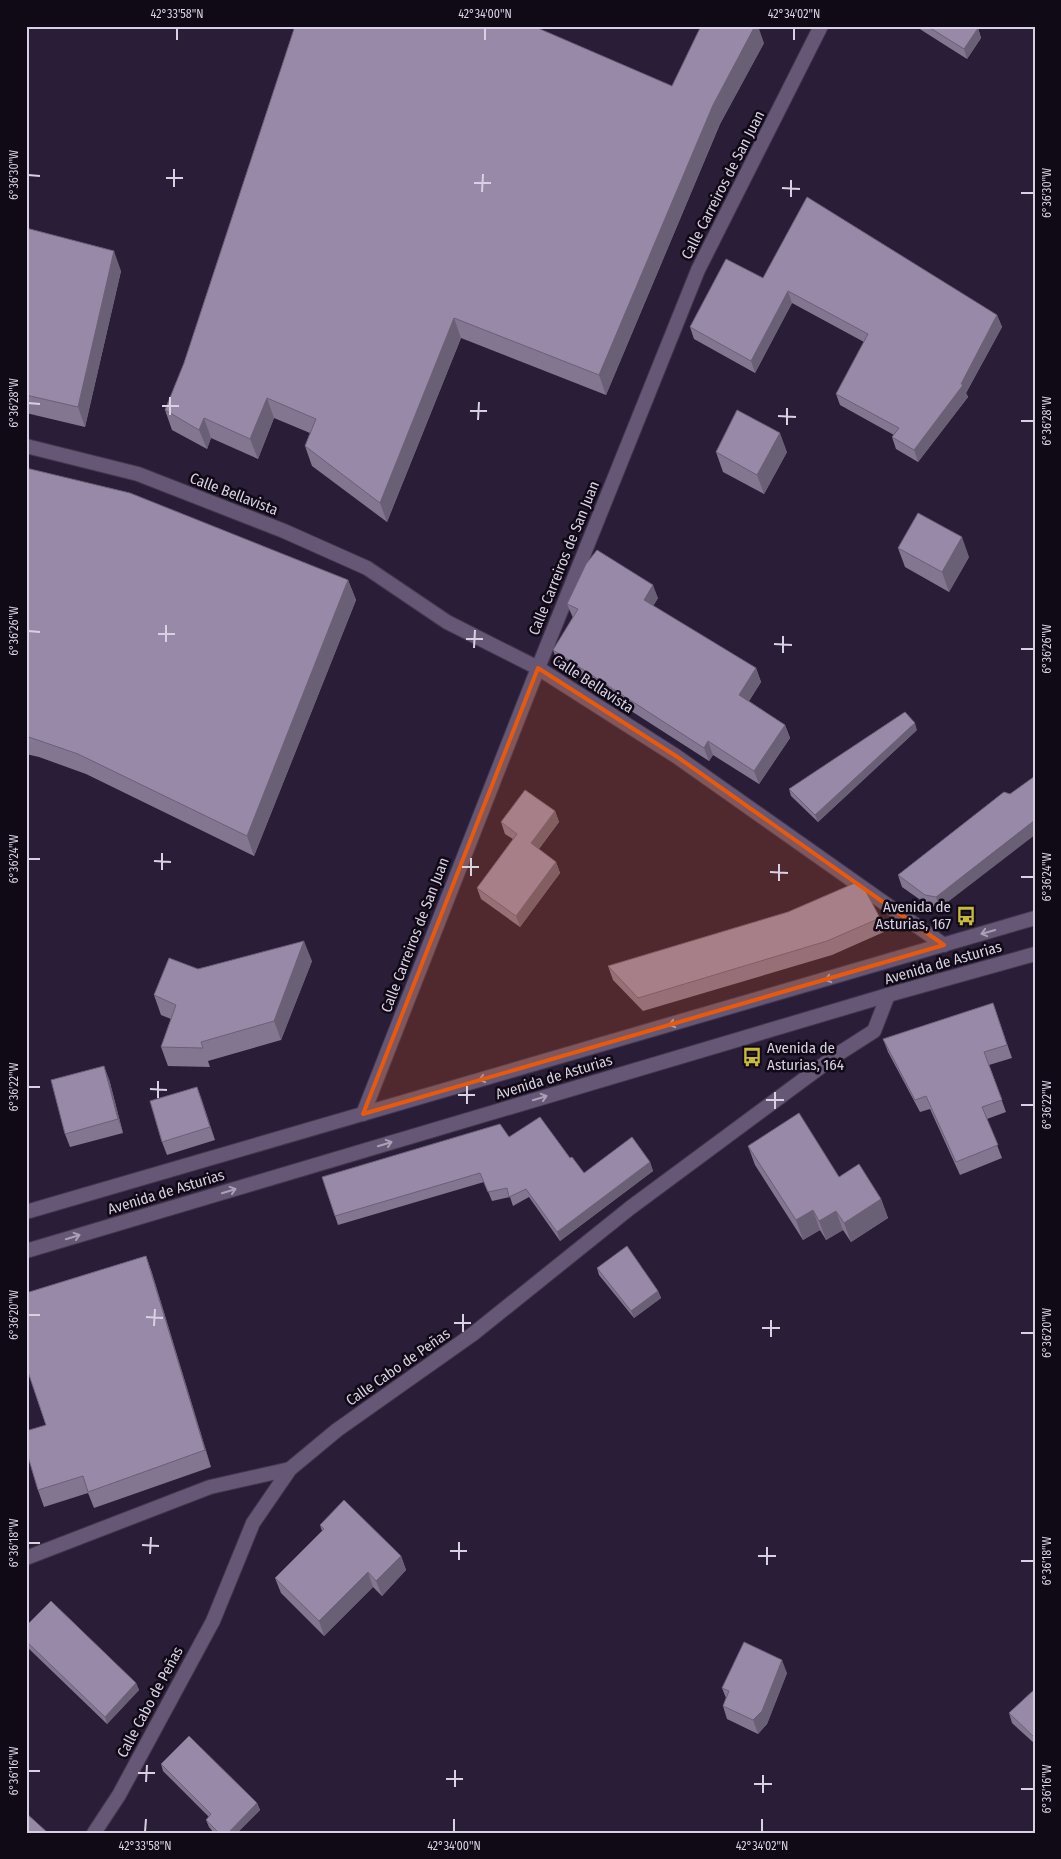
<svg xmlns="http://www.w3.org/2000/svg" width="1061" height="1859" font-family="'Fira Sans Condensed',sans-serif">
<rect width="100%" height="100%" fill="#2a1d37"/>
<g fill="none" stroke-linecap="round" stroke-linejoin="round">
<defs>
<g id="minor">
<path d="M26,446l112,28 146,57 83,37 80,54 91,46 138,88 268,189"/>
<path d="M363,1114l175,-446 160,-398 123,-244"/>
<path d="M26,1558l184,-71 80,-18"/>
<path d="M94,1833l25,-38 94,-174 40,-98 37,-54 47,-39 136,-96 157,-126 208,-154 36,-23 14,-36"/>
</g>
<g id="secondary">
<path d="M26,1212l1009,-294"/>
<path d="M26,1251l862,-256 147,-41"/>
</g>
</defs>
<!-- minor casing -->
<use href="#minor" stroke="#42374d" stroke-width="16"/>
<!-- secondary casing -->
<use href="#secondary" stroke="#42374d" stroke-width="16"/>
<!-- minor -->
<use href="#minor" stroke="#655775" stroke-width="14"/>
<!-- secondary -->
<use href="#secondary" stroke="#655775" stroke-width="14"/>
</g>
<!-- wall -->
<g fill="#837691">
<path d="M915,26h60l3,2 3,10 -14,21z"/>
<path d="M764,43l-44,81 -114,271 -145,-57 -74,184 -75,-56 -7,-20 5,-13 -36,-15 -16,41 -47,-21 -4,11 -35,-19 -7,-20 507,-324z"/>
<path d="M26,228l95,43 -36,156 -59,-14z"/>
<path d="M763,278l234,37 5,12 -36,66 2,4 -50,65 -22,-13 -4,-12 2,-2 -54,-30 -4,-11 28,-52 -72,-39 -37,70 -61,-34 -4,-12z"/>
<path d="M716,452h71l-23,42 -41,-22z"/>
<path d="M26,468l322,112 8,20 -102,256 -168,-82 -47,-17 -13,-3z"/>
<path d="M898,548l71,9 -20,35 -44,-25z"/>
<path d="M658,598l-5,8 103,62 5,14 -12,19 36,24 5,13 -31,46 -46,-29 -4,6 -151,-97 -5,-14 20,-32 -6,-14z"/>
<path d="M917,730l-99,92 -27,-26 -2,-7z"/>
<path d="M1004,792l-64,116 -11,-2 -27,-19 -4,-12z"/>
<path d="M555,811l4,11 -20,27 17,13 4,11 -40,54 -39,-28 -4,-11 36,-49 -8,-5 -4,-12z"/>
<path d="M880,918l4,14 -52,23 -189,56 -30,-31 -5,-14z"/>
<path d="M312,961l-31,79 -73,21 2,6 -42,-1 -7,-19 10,-28 -10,-4 -7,-20 44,-26z"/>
<path d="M993,1003l19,55 -23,7 17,47 -19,7 15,39 -42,17 -30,-66 -10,3 -32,-60 -5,-13z"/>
<path d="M109,1079l14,54 -53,14 -5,-13z"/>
<path d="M197,1087l18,53 -48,15 -5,-13z"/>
<path d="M509,1137l61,21 14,15 66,-11 3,9 -93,70 -31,-44 -16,9 -3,-9 -18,4 -8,-19 -146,43 -3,-9z"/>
<path d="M748,1146l91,31 42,22 7,19 -37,24 -8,-12 -17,10 -6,-10 -17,10 -48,-75z"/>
<path d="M146,1256l6,17 59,194 -117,41 -6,-15 -44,14 -6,-17 8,-65 -19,-56h-1v-76z"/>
<path d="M597,1268l61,23 3,7 -27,20 -35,-43z"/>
<path d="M320,1525l81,31 5,14 -24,26 -9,-9 -49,49 -43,-43 -6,-15 47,-47z"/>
<path d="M26,1626l110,57 3,7 -32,34 -81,-78z"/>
<path d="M787,1673l-20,51 -9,10 -31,-15 -4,-13 3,-8 -4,-10z"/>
<path d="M1035,1689v55l-23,-21 -3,-10z"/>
<path d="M161,1764l96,39 3,7 -23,23h-23l-5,-6 -3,-7 3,-3 -46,-46z"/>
</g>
<!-- shaded-wall -->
<g fill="#6a6076">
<path d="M755,26h3l6,17 -44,81 -114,271 -7,-20 114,-270z"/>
<path d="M978,28l3,10 -14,21 -3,-10z"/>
<path d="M114,251l7,20 -36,156 -7,-20z"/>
<path d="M788,291l4,12 -37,70 -4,-12z"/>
<path d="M997,315l5,12 -36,66 2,4 -50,65 -4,-12 47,-66z"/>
<path d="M454,318l7,20 -74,184 -7,-19z"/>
<path d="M267,398l7,20 -16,41 -8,-20z"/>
<path d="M204,418l7,20 -4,11 -8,-19z"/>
<path d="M780,433l7,19 -23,42 -7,-19z"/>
<path d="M962,537l7,20 -20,35 -7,-20z"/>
<path d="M348,580l8,20 -102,256 -7,-20z"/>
<path d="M653,585l5,13 -9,15 -5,-13z"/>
<path d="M756,668l5,14 -17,27 -5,-14z"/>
<path d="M915,723l2,7 -99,92 -3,-7z"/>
<path d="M785,725l5,13 -31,46 -5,-13z"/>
<path d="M708,741l5,14 -4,6 -5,-13z"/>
<path d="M555,811l4,11 -24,32 -4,-11z"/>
<path d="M1035,820v15l-95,73 -4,-11z"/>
<path d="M556,862l4,11 -40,54 -4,-11z"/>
<path d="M304,941l8,20 -31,79 -7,-19z"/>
<path d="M104,1066l5,13 14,54 -5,-14z"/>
<path d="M197,1087l5,13 13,40 -5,-13z"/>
<path d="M650,1162l3,9 -93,70 -3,-9z"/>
<path d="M881,1199l7,19 -37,24 -7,-19z"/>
<path d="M813,1210l7,20 -17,10 -7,-20z"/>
<path d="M836,1211l7,19 -17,10 -7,-19z"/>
<path d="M146,1256l6,17 59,194 -6,-17z"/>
<path d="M658,1291l3,7 -27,20 -3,-7z"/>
<path d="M401,1556l5,14 -24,26 -6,-15z"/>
<path d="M368,1572l5,15 -49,49 -5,-15z"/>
<path d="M782,1660l5,13 -20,51 -9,10 -5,-14z"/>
<path d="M136,1683l3,7 -32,34 -2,-7z"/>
<path d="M257,1803l3,7 -23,23h-9z"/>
</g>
<!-- building -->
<g fill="#9889a9" stroke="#6a6076">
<path d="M295,26h238l139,60 29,-60h54l-42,79 -114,270 -145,-57 -74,185 -75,-57 11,-27 -49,-21 -17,41 -46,-21 -5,12 -34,-20 19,-47z"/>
<path d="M927,26h48l3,2 -14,21z"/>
<path d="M807,197l190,118 -36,69 2,1 -49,65 -22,-13 7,-9 -63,-34 32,-60 -80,-43 -37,70 -61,-34 36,-68 37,19z"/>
<path d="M26,228l88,23 -36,156 -52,-12z"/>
<path d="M737,410l43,23 -23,42 -41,-23z"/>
<path d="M26,468l104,25 218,87 -101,256 -169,-82 -52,-18z"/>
<path d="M918,513l44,24 -20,35 -44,-24z"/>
<path d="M597,550l56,35 -9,15 112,68 -17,27 46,30 -31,46 -46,-30 -4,7 -151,-98 25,-41 -11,-5 19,-40z"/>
<path d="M905,712l10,11 -100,92 -26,-26z"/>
<path d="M1035,776v44l-99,77 -11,-2 -27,-20 106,-83 6,2z"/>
<path d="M525,790l30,21 -24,32 25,19 -40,54 -39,-28 40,-54 -16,-12z"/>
<path d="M855,883l10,7 15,28 -53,23 -189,57 -30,-32 180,-54z"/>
<path d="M304,941l-30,80 -73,21 2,6 -42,-1 15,-42 -22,-10 15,-37 29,11z"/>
<path d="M993,1003l14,42 -23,7 18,48 -20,7 16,38 -42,17 -30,-66 -11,4 -32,-61z"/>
<path d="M104,1066l14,53 -53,15 -14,-54z"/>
<path d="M197,1087l13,40 -48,15 -12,-41z"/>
<path d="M799,1113l40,64 20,-13 22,35 -37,24 -8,-12 -17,10 -6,-11 -17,10 -48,-74z"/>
<path d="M540,1117l30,41 2,-1 12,16 48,-36 18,25 -93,70 -31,-43 -17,8 -2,-9 -19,4 -8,-19 -145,43 -13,-39 178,-53 9,13z"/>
<path d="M627,1246l31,45 -27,20 -34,-43z"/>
<path d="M146,1256l59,194 -117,42 -5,-16 -45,14 -12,-40v-19l20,-6 -20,-59v-73z"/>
<path d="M344,1500l57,56 -25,25 -8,-9 -49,49 -44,-43 49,-49 -4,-4z"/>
<path d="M51,1601l85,82 -31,34 -79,-76v-15z"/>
<path d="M744,1642l38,18 -20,51 -9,9 -30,-14 6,-15 -7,-3z"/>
<path d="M1035,1689v49l-26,-25z"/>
<path d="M189,1736l68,67 -29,30h-9l-13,-13 5,-6 -50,-50z"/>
<path d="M26,1813l22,20h-22z"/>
</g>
<!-- one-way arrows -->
<defs><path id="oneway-shaft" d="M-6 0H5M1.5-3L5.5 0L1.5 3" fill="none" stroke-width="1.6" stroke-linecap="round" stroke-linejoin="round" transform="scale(1.25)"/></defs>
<g stroke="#aaa0b6">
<use href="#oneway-shaft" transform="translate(988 932) rotate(164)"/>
<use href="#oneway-shaft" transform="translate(832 978) rotate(164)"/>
<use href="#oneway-shaft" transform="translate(676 1023) rotate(164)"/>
<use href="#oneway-shaft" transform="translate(486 1078) rotate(164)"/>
<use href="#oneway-shaft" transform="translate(540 1098) rotate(-17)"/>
<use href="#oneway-shaft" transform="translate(385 1144) rotate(-17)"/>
<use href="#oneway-shaft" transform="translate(229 1191) rotate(-17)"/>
<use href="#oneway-shaft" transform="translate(73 1237) rotate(-17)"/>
</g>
<!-- marked area -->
<path fill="#e8590c" fill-opacity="0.2" stroke="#e8590c" stroke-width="4" stroke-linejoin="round" d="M538,668l138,88 268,189 -581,169z"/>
<!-- ticks -->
<path fill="none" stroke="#d8d1e2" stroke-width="2" d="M177,40v-12M485,40v-12M794,40v-12M28,175l12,1M166,178h17M474,183h17M174,187v-18M782,188l18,1M482,192l1,-18M1021,193h13M791,197v-17M28,403l12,1M162,406h17M470,411h17M170,415v-18M778,416l18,1M478,420l1,-18M1021,421h13M787,425v-17M28,631l12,1M158,634h17M466,639h17M166,642v-17M774,644l18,1M474,648l1,-18M1021,649h13M783,653v-17M28,859h12M154,861l17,1M462,867h17M162,870v-17M770,872l18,1M471,876v-18M1021,877h13M779,881v-17M28,1087h12M150,1089l17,1M458,1095h17M158,1098v-17M766,1100h18M467,1104v-18M1021,1105h13M775,1109v-17M28,1315h12M146,1317l17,1M454,1323h17M154,1326l1,-17M762,1328h18M463,1332v-18M1021,1333h13M771,1337v-17M28,1543h12M142,1545l17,1M450,1551h17M150,1554l1,-17M758,1556h18M459,1560v-18M1021,1561h13M767,1565v-18M28,1771h12M138,1773h17M446,1779h17M146,1782l1,-17M754,1784h18M455,1787v-17M1021,1789h13M763,1793v-18M145,1832l1,-13M454,1832v-13M762,1832v-13"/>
<!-- icons -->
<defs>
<symbol id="bus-bare" viewBox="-9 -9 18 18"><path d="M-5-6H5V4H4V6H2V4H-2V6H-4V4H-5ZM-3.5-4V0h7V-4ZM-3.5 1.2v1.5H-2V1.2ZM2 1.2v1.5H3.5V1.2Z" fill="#caba3a" stroke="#100a16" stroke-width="2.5" paint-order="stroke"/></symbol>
</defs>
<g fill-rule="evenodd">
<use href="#bus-bare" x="952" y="902" width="28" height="28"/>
<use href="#bus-bare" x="738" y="1043" width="28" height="28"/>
</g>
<g text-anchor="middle" stroke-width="5" stroke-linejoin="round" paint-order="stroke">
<!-- street labels -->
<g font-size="15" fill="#d8d1e2" stroke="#100a16">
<text transform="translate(723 185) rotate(-63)" y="5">Calle Carreiros de San Juan</text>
<text transform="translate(234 494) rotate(21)" y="5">Calle Bellavista</text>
<text transform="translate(564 558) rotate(-68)" y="5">Calle Carreiros de San Juan</text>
<text transform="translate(593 684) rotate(33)" y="5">Calle Bellavista</text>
<text transform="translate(415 935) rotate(-69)" y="5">Calle Carreiros de San Juan</text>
<text transform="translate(943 963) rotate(-16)" y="5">Avenida de Asturias</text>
<text transform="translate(554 1077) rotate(-17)" y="5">Avenida de Asturias</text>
<text transform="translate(166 1192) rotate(-17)" y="5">Avenida de Asturias</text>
<text transform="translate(398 1367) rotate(-35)" y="5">Calle Cabo de Peñas</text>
<text transform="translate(150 1702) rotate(-62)" y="5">Calle Cabo de Peñas</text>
</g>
<!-- poi labels -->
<g font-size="15" fill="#d8d1e2" stroke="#100a16" text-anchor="end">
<text x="951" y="912">Avenida de<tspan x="951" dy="17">Asturias, 167</tspan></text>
<text x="767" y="1053" text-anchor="start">Avenida de<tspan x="767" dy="17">Asturias, 164</tspan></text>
</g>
</g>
<!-- border -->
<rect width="1061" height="1859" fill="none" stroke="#100a16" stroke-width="55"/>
<rect x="28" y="28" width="1006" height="1804" fill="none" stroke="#d8d1e2" stroke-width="2"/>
<g font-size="12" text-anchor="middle" fill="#d8d1e2">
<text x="177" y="18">42°33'58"N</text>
<text x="485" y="18">42°34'00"N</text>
<text x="794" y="18">42°34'02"N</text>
<text transform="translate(14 175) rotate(-90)" y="4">6°36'30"W</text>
<text transform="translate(1047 193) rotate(-90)" y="4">6°36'30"W</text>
<text transform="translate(14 403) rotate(-90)" y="4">6°36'28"W</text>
<text transform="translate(1047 421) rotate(-90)" y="4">6°36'28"W</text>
<text transform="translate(14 631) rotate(-90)" y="4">6°36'26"W</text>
<text transform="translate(1047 649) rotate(-90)" y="4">6°36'26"W</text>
<text transform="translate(14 859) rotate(-90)" y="4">6°36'24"W</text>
<text transform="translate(1047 877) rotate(-90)" y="4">6°36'24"W</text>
<text transform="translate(14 1087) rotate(-90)" y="4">6°36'22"W</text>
<text transform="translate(1047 1105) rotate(-90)" y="4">6°36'22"W</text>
<text transform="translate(14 1315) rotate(-90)" y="4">6°36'20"W</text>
<text transform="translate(1047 1333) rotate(-90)" y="4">6°36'20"W</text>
<text transform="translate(14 1543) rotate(-90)" y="4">6°36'18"W</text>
<text transform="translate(1047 1561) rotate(-90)" y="4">6°36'18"W</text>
<text transform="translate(14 1771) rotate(-90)" y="4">6°36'16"W</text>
<text transform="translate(1047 1789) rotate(-90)" y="4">6°36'16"W</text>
<text x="145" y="1850">42°33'58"N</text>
<text x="454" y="1850">42°34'00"N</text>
<text x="762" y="1850">42°34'02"N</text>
</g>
</svg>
